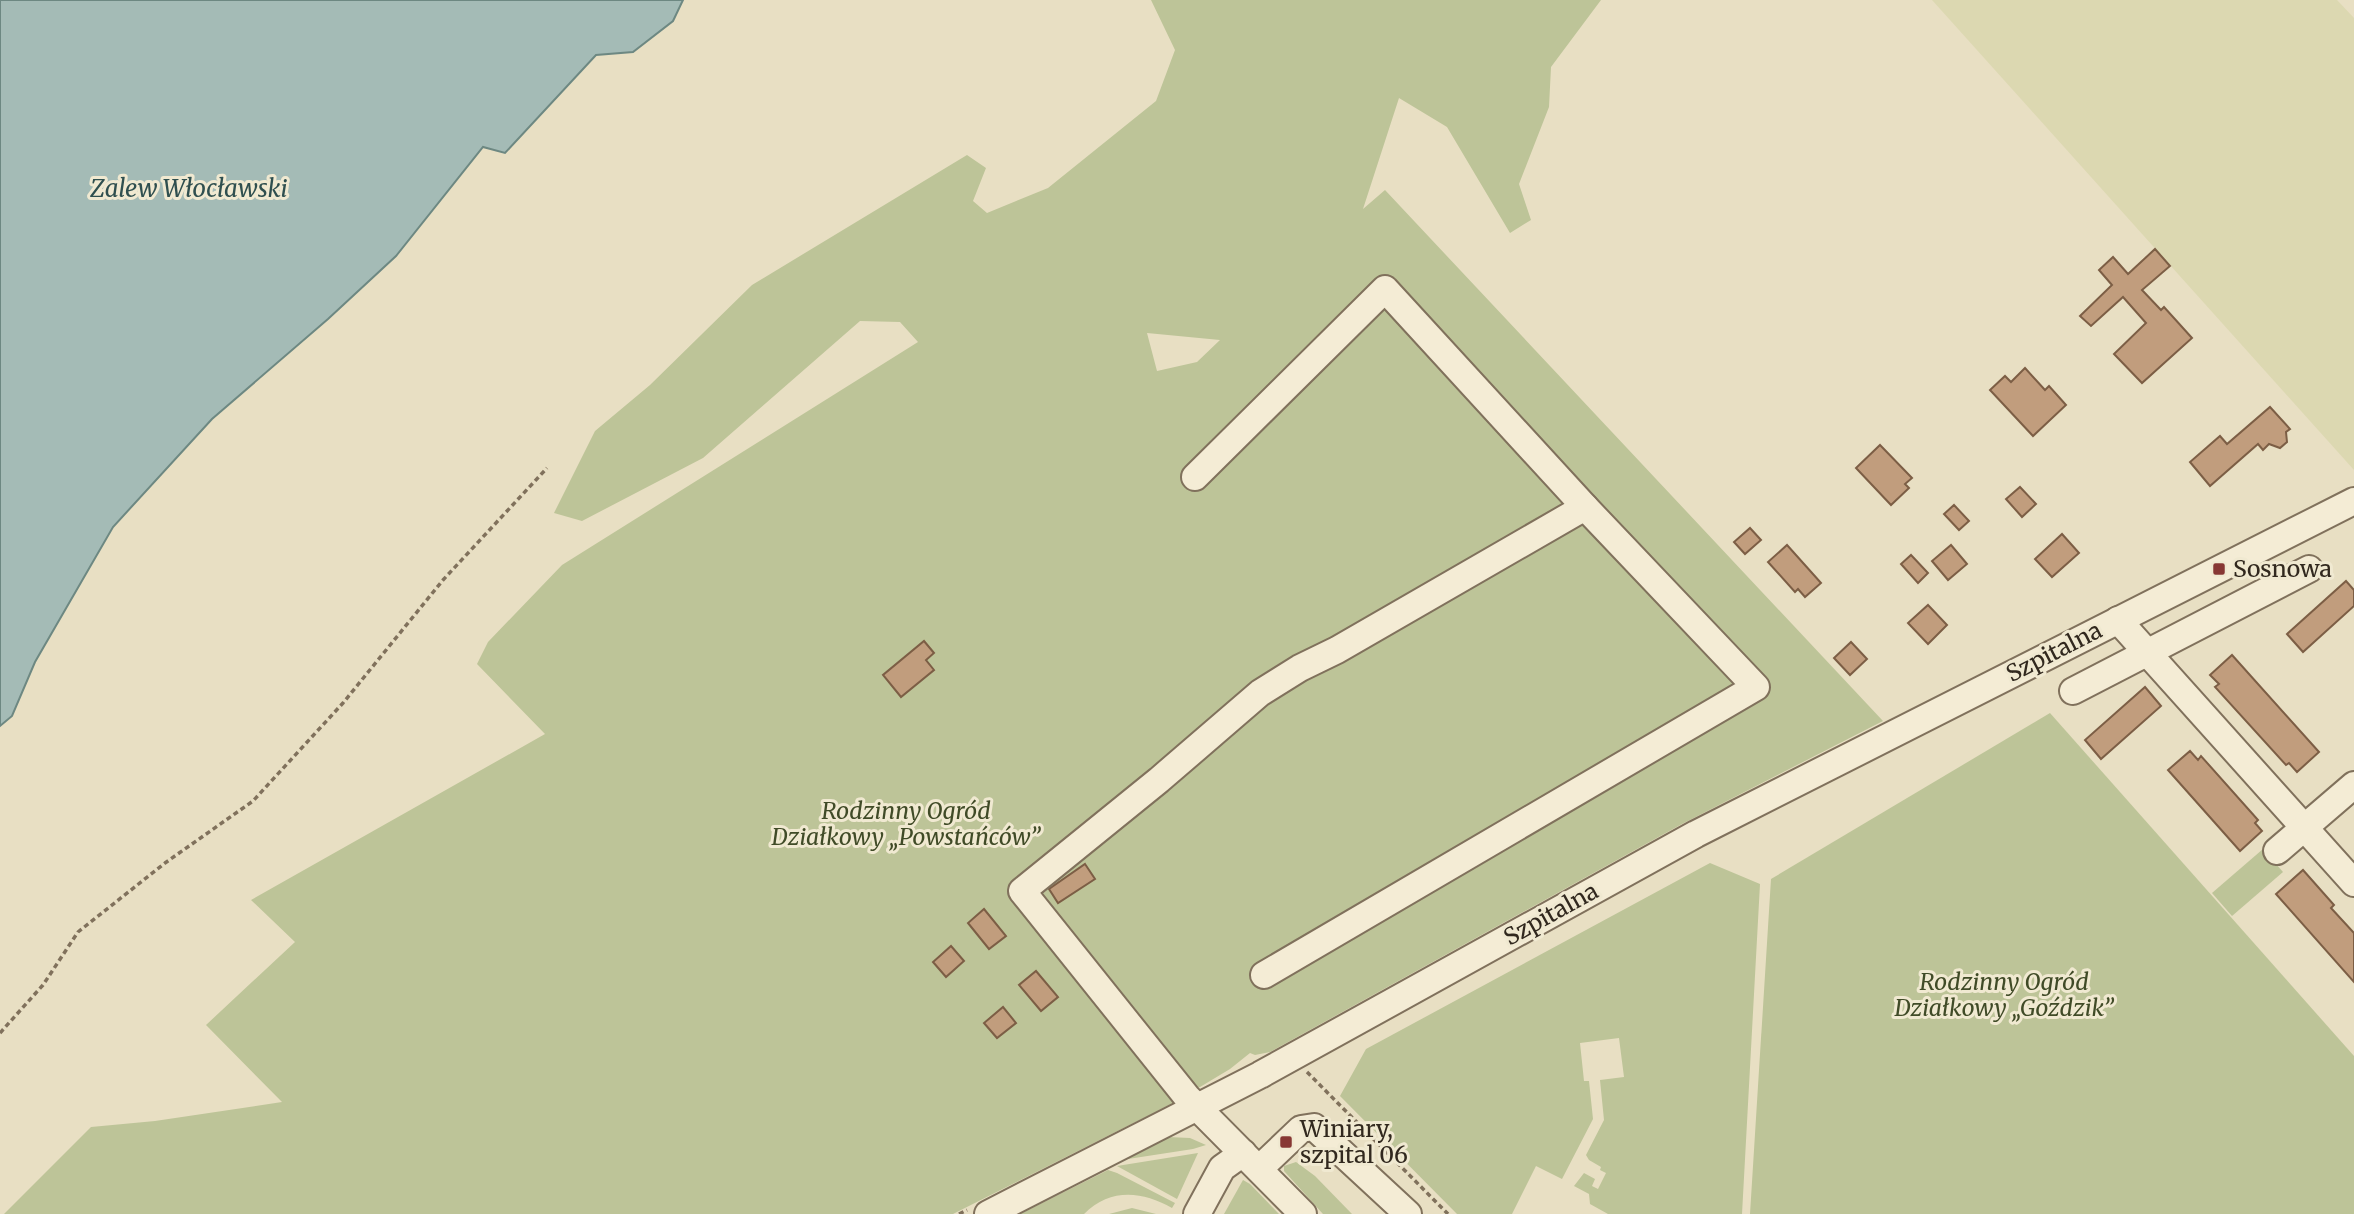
<svg xmlns="http://www.w3.org/2000/svg" width="2354" height="1214" font-family="Merriweather,serif">
<rect width="100%" height="100%" fill="#e8dfc3"/>
<!-- farmland -->
<path fill="#dcd8b1" d="M1932,0h405l17,18v452z"/>
<!-- green -->
<g fill="#bdc498" fill-rule="evenodd">
<path d="M1151,0h450l-50,67 -2,40 -30,77 12,36 -21,13 -63,-106 -48,-29 -36,111 22,-19 498,531 -201,103 -412,228 -15,3 -5,-2 -20,16 -55,33 -222,112h-949l87,-87 64,-6 127,-19 -76,-77 89,-83 -44,-42 294,-166 -68,-70 11,-22 74,-77 356,-223 -18,-20 -40,-1 -157,137 -121,63 -28,-8 41,-82 55,-46 102,-100 215,-130 19,13 -13,33 14,12 61,-25 108,-87 19,-51zM1147,333l73,7 -23,22 -40,9z"/>
<path d="M2050,713l304,343v158h-604l21,-335z"/>
<path d="M2263,849l20,23 -51,44 -20,-23z"/>
<path d="M1710,863l50,21 -18,330h-134l-18,-10 -1,-10 -15,-8 10,-13 11,6 -3,7 6,3 8,-16 -6,-3 1,-3 -12,-7 -3,-5 18,-35 -4,-40 24,-3 -5,-39 -39,5 4,38h5l4,38 -31,60 -26,-13 -24,48h-55l-117,-118 26,-47z"/>
<path d="M1168,1137l22,1 16,7 -13,4 -78,12 45,-22z"/>
<path d="M1198,1153l-21,46 -60,-33z"/>
<path d="M1296,1162l19,14 37,38h-29l-39,-43v-5z"/>
<path d="M1108,1170l9,3 58,30 -3,5c-30,-17 -62,-20 -88,6h-64z"/>
<path d="M1243,1180l7,4 29,30h-55z"/>
<path d="M1132,1208l24,6h-47z"/>
</g>
<!-- water -->
<path fill="#a4bbb6" stroke="#6d8882" stroke-width="2" d="M0,0h683l-10,21 -40,31 -37,3 -91,98 -22,-6 -87,109 -68,63 -116,100 -99,108 -78,135 -23,54 -12,10z"/>
<!-- building -->
<g fill="#c19d7d" stroke="#7c5e45" stroke-width="2">
<path d="M2155,249l15,17 -28,24 19,20 3,-3 28,31 -50,45 -28,-29 32,-31 -23,-26 -32,29 -11,-10 32,-31 -13,-15 14,-13 15,17z"/>
<path d="M2025,368l20,22 4,-4 17,19 -33,31 -43,-46 15,-14 6,6z"/>
<path d="M2270,407l20,22 -4,3 1,10 -7,6 -11,-4 -6,6 -5,-6 -48,42 -20,-24 30,-26 7,8z"/>
<path d="M1880,445l32,33 -7,6 4,4 -18,17 -35,-37z"/>
<path d="M2020,487l16,17 -14,13 -16,-18z"/>
<path d="M1954,505l15,16 -10,9 -15,-16z"/>
<path d="M1750,528l11,12 -16,14 -11,-12z"/>
<path d="M2062,534l17,19 -27,24 -17,-18z"/>
<path d="M1787,545l34,38 -16,14 -7,-8 -3,3 -27,-30z"/>
<path d="M1951,545l16,19 -19,16 -16,-19z"/>
<path d="M1911,555l17,18 -10,10 -17,-19z"/>
<path d="M2346,581l8,9v16l-51,46 -16,-18z"/>
<path d="M1928,605l19,20 -19,19 -20,-21z"/>
<path d="M924,641l10,12 -8,7 8,10 -33,27 -18,-22z"/>
<path d="M1851,642l16,17 -17,16 -16,-17z"/>
<path d="M2232,655l87,97 -22,20 -8,-9 -3,2 -71,-78 4,-3 -9,-9z"/>
<path d="M2145,687l16,19 -60,53 -16,-19z"/>
<path d="M2190,751l8,9 3,-4 57,64 -3,3 7,8 -22,20 -72,-81z"/>
<path d="M1085,864l10,15 -37,24 -9,-14z"/>
<path d="M2303,870l31,35 -3,3 23,25v49l-78,-88z"/>
<path d="M984,909l22,27 -17,13 -21,-26z"/>
<path d="M951,946l13,15 -18,16 -13,-15z"/>
<path d="M1036,971l22,26 -17,14 -22,-26z"/>
<path d="M1003,1007l13,16 -19,15 -13,-15z"/>
</g>
<g fill="none" stroke-linecap="round" stroke-linejoin="round">
<defs>
<g id="minor">
<path d="M1195,477l190,-188 200,218 171,180 -492,288"/>
<path d="M2118,620l236,263"/>
<path d="M2073,691l236,-122"/>
<path d="M2277,851l77,-66"/>
<path d="M1259,1169l42,-40 13,-2 94,87"/>
<path d="M988,1214l272,-139 436,-241 658,-333"/>
<path d="M1197,1214l25,-46 21,-15"/>
<path d="M1303,1214l-116,-117 -165,-206 137,-111 101,-87 40,-25 37,-18 248,-143"/>
</g>
</defs>
<!-- minor casing -->
<use href="#minor" stroke="#80715c" stroke-width="30"/>
<!-- path -->
<g stroke="#80715c" stroke-width="3.5" stroke-dasharray="5 3.5" stroke-linecap="butt">
<path d="M0,1033l43,-48 35,-53 87,-69 88,-62 90,-98 100,-123 104,-112"/>
<path d="M1307,1072l141,142"/>
<path d="M959,1214l8,-4"/>
</g>
<!-- minor -->
<use href="#minor" stroke="#f4ecd5" stroke-width="26"/>
</g>
<!-- markers -->
<g fill="#873733" stroke="#f0e9d1" stroke-width="2.5">
<rect x="2212" y="562" width="14" height="14" rx="3.5"/>
<rect x="1279" y="1135" width="14" height="14" rx="3.5"/>
</g>
<g text-anchor="middle" stroke-width="6" stroke-linejoin="round" paint-order="stroke">
<!-- poi labels -->
<g font-size="23" fill="#31281e" stroke="#f0e9d1" text-anchor="start">
<text x="2233" y="577">Sosnowa</text>
<text x="1300" y="1137">Winiary,<tspan x="1300" dy="26">szpital 06</tspan></text>
</g>
<!-- street labels -->
<g font-size="23" fill="#31281e" stroke="#f0e9d1">
<text transform="translate(2054 652) rotate(-27)" y="8">Szpitalna</text>
<text transform="translate(1551 914) rotate(-29)" y="8">Szpitalna</text>
</g>
<!-- park labels -->
<g font-size="23" font-style="italic" fill="#404b27" stroke="#f0e9d1">
<text x="906" y="819">Rodzinny Ogród<tspan x="906" dy="26">Działkowy „Powstańców”</tspan></text>
<text x="2004" y="990">Rodzinny Ogród<tspan x="2004" dy="26">Działkowy „Goździk”</tspan></text>
</g>
<!-- water labels -->
<g font-size="24" font-style="italic" fill="#2f4f4f" stroke="#f0e9d1">
<text x="189" y="197">Zalew Włocławski</text>
</g>
</g>
</svg>
